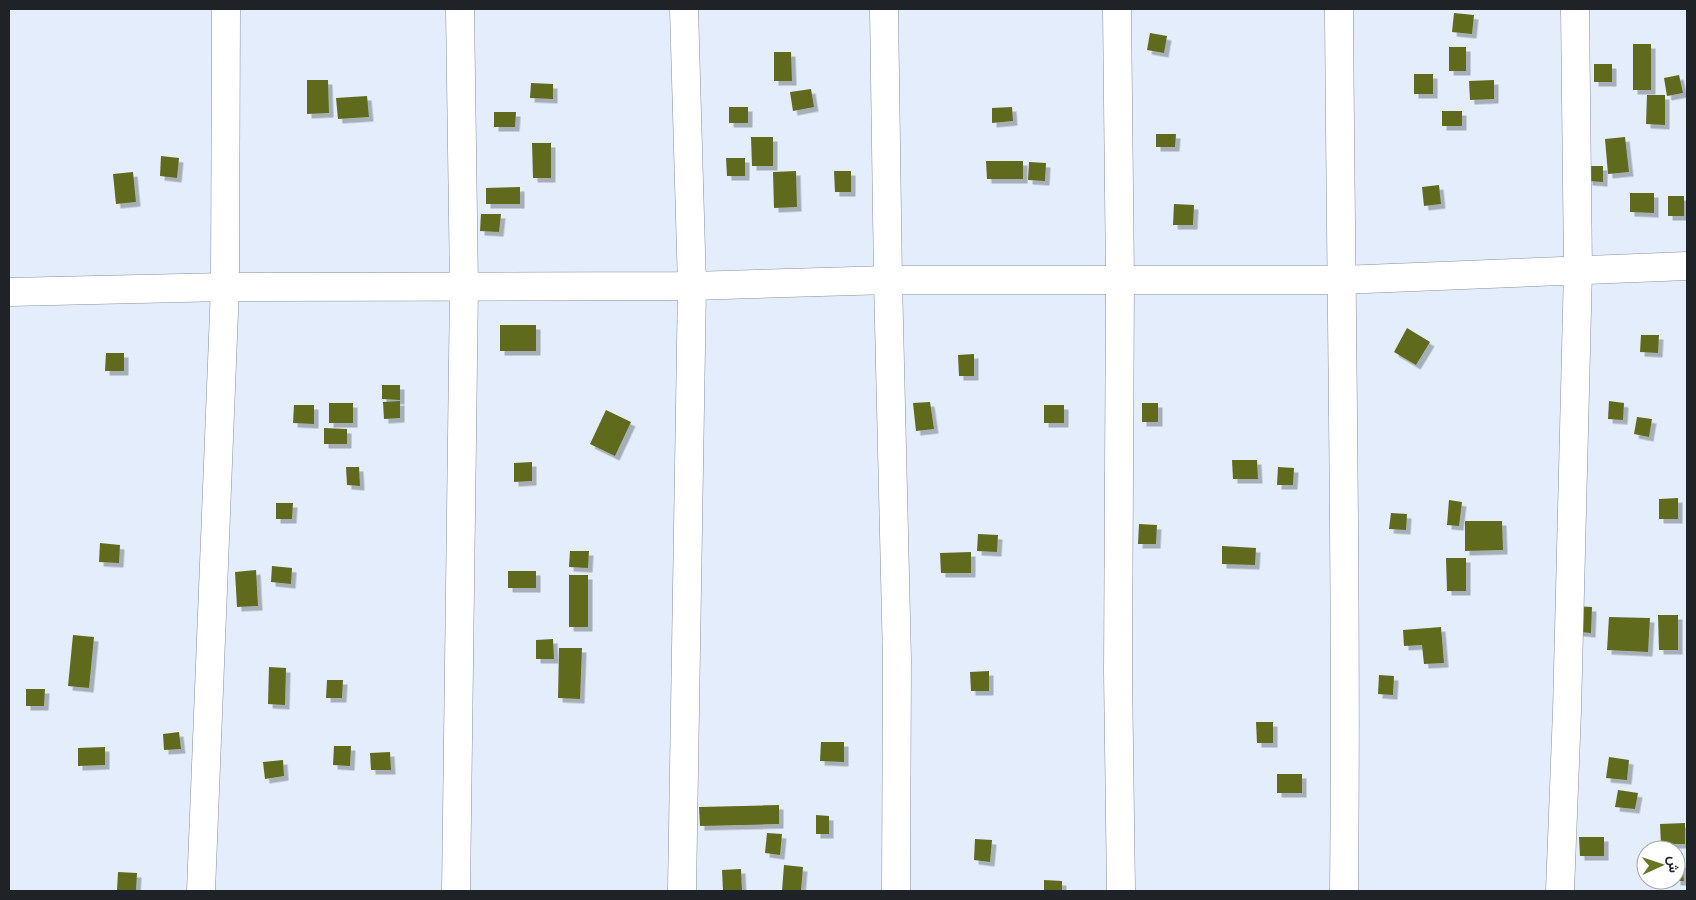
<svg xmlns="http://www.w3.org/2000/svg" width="1696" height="900" font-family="'Asap Condensed',Vazirmatn,sans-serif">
<defs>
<filter id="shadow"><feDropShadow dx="4.5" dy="4.5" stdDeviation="0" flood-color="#0004"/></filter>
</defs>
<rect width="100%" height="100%" fill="#e3edfb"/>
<!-- building -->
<g fill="#5e6a1f" filter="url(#shadow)">
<path d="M1454,13l20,2 -2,19 -20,-2z"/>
<path d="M1150,33l17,3 -3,17 -17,-3z"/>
<rect x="1633" y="44" width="18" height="46"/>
<rect x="1449" y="47" width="17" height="24"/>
<path d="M774,52h17l1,29h-18z"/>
<rect x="1594" y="64" width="18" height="18"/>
<rect x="1414" y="74" width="19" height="20"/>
<path d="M1679,75l4,18 -16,3 -3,-18z"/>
<path d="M307,80h21l1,33 -22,1z"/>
<path d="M1494,80v19l-24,1 -1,-19z"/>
<path d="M531,83l22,1v15l-23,-1z"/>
<path d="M811,89l3,18 -21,4 -3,-19z"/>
<path d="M1647,95h18v30l-19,-1z"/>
<path d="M367,96l2,21 -31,2 -2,-21z"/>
<rect x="729" y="107" width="19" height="16"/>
<path d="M1012,107l1,14 -21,2v-15z"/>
<rect x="1442" y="111" width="20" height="15"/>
<path d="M494,112h22l-1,15h-21z"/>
<path d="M1156,134h20l-1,13h-19z"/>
<path d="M751,137h22v29h-21z"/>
<path d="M1625,137l4,35 -21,2 -3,-35z"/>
<path d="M532,143h19v35h-18z"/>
<path d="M161,156l18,2 -2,20 -17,-2z"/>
<path d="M726,158h19v18h-18z"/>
<path d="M986,161h37v18h-36z"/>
<path d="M1029,162l17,1 -1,18 -17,-1z"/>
<path d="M1588,166h15v16l-15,-1z"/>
<path d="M796,171l1,36 -23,1 -1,-36z"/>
<path d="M834,171h17v21h-16z"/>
<path d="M133,172l3,30 -20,2 -3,-30z"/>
<path d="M1439,185l2,19 -17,2 -2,-19z"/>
<path d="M520,187v17h-34v-16z"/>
<path d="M1630,193h24v20l-24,-1z"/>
<rect x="1668" y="196" width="16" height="20"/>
<path d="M1174,204l20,1 -1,20h-20z"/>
<path d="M481,214h20l-2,18 -19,-1z"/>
<rect x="500" y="325" width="36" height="26"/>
<path d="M1407,328l23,14 -14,23 -22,-13z"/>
<path d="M1641,335h18l-1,18 -18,-1z"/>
<path d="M106,353h18v18h-19z"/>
<path d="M974,354v22h-15l-1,-21z"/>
<path d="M382,385h18v15l-18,-1z"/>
<path d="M400,401v17l-16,1 -1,-17z"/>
<path d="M1609,401l15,2 -1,17 -15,-1z"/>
<path d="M930,402l4,27 -18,2 -3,-28z"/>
<rect x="329" y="403" width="24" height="20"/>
<rect x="1142" y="403" width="16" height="19"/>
<path d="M294,405h20v19l-21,-1z"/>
<rect x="1044" y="405" width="20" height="18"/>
<path d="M606,410l25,12 -16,34 -25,-12z"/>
<path d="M1637,417l15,2 -3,18 -15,-3z"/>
<path d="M324,428l23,1v15h-23z"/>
<path d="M1232,460h25l1,19h-25z"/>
<path d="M532,462v19l-18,1v-19z"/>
<path d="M346,467h13l1,19 -13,-1z"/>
<path d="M1278,467l16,1 -1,17h-16z"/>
<path d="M1678,498v21h-19v-20z"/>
<path d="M1449,500l13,2 -3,24 -12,-1z"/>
<path d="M276,503h17l-1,16h-16z"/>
<path d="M1391,513l16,1 -1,16 -17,-1z"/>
<path d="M1465,521h37l1,29 -38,1z"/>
<path d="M1139,524l18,1 -1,19h-18z"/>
<path d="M978,534l20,1 -1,17 -20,-1z"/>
<path d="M100,543l20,2 -1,18 -20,-1z"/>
<path d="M1222,546l34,2 -1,17 -33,-1z"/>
<path d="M570,551h19l-1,17 -19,-1z"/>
<path d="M971,552v21h-30l-1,-20z"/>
<path d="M1446,558h20v33h-19z"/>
<path d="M272,566l20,2 -1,16 -20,-2z"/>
<path d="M256,570l2,36 -21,1 -2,-35z"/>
<rect x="508" y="571" width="28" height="17"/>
<rect x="569" y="575" width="19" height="52"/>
<path d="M1571,606l21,1 -1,26 -22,-2z"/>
<path d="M1658,615h20v35h-19z"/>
<path d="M1609,617l41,1 -2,34 -41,-2z"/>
<path d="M1441,627l3,36 -20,1 -2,-19 -18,1 -1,-16z"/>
<path d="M73,635l21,2 -5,51 -21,-2z"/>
<path d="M553,639l1,20h-18v-19z"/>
<path d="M559,648h23l-2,51 -22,-1z"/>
<path d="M269,667l17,1 -1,37 -17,-1z"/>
<path d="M989,671v20h-18l-1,-19z"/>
<path d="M1379,675l15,1 -1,19 -15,-1z"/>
<path d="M327,680h16l-1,18h-16z"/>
<path d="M26,689h19l-1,17h-18z"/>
<path d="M1256,722h17v21h-16z"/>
<path d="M179,732l2,17 -17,1 -1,-16z"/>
<path d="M821,742h23v20l-24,-1z"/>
<path d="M334,746h17l-1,20 -17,-1z"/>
<path d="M105,747v18l-27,1v-18z"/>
<path d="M390,752l1,18h-20l-1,-17z"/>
<path d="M1609,757l20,3 -2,20 -21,-2z"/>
<path d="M283,760l1,16 -19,3 -2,-17z"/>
<rect x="1277" y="774" width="25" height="19"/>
<path d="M1618,790l20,3 -3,16 -20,-2z"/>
<path d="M779,805v19l-79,2 -1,-19z"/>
<path d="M816,815l13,1v18h-13z"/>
<path d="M1685,823v21h-24l-1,-20z"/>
<path d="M767,833l15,1 -2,21 -15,-2z"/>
<path d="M1579,837h25v19h-24z"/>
<path d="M975,839l17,1 -2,22 -16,-2z"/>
<path d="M1676,863h6l2,18h-8z"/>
<path d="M784,865l19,2 -2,24h-19z"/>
<path d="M741,869l1,22h-19l-1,-21z"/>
<path d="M118,872l19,1 -1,18h-19z"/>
<path d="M1044,880l18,1v10h-18z"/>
</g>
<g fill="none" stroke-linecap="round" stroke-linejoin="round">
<defs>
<g id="street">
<path d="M884,9l4,271 9,380 -1,231"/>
<path d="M1117,9l3,271 -2,392 3,219"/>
<path d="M1339,9c2,294 8,588 5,882"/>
<path d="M9,292l216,-5 467,-1 196,-6h453l346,-14"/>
<path d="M201,891l24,-604 1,-278"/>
<path d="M456,891l8,-604 -4,-278"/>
<path d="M682,891l10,-605 -8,-277"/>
<path d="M1560,891l7,-180 11,-441 -3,-261"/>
</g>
</defs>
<!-- street casing -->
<use href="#street" stroke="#88919e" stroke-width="29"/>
<!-- street -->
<use href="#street" stroke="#fff" stroke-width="28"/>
</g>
<!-- border -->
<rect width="1696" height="900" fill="none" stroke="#1f2328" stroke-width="20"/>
<!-- north arrow -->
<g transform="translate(1661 865) rotate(87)"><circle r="24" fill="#ffffff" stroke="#a5a7a9"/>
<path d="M0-4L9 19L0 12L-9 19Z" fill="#687521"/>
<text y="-8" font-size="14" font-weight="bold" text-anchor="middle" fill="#1f2328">ش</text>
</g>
</svg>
